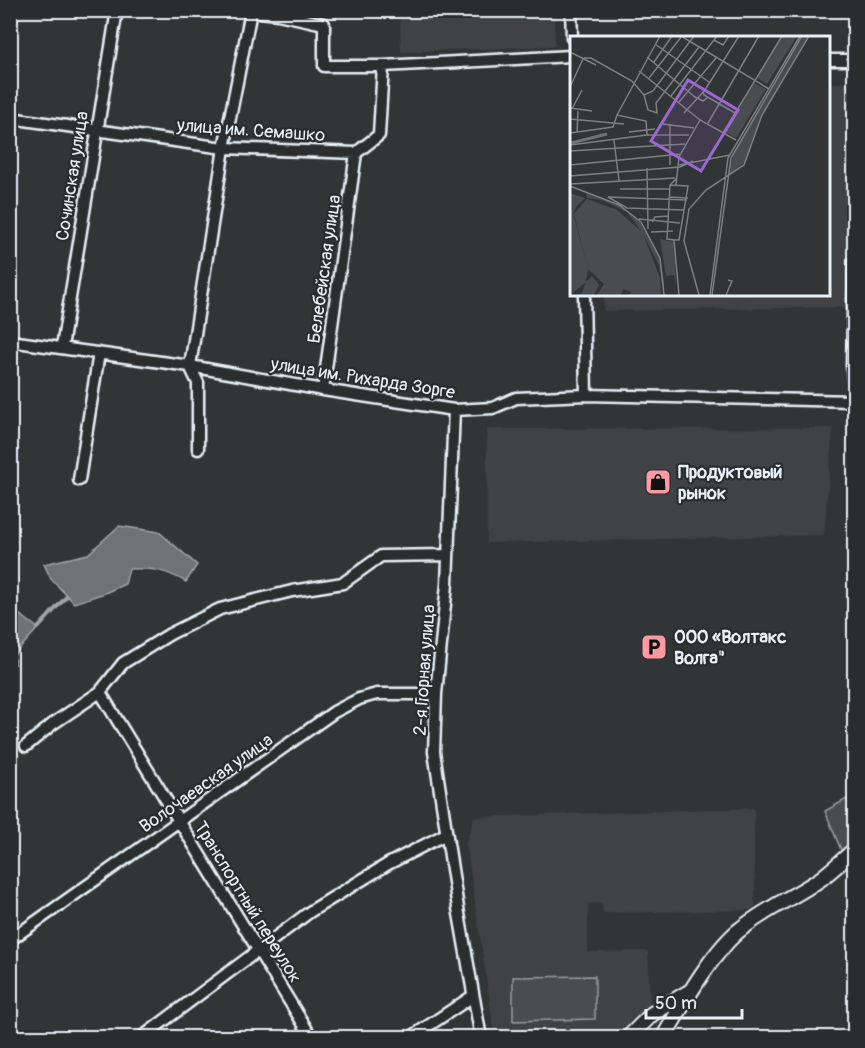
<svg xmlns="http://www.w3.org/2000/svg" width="865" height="1048" font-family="Pangolin,sans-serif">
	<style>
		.built { fill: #3f4244 }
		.green { fill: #494d4f; stroke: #989fa4; stroke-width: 1.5 }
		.water { fill: #6e7376; stroke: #9fa5aa; stroke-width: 1.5 }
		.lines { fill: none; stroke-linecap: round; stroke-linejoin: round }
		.stream { stroke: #9fa5aa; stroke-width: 4 }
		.minor-casing { stroke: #e8f1f8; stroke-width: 15 }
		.tertiary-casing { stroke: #e8f1f8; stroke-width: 18 }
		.minor { stroke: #2a2d2e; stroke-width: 10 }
		.tertiary { stroke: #2a2d2e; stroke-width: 14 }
		.labels { text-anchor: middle; stroke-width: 4.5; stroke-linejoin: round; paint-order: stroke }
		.street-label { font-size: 18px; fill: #e8f1f8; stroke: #2a2d2e }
		.poi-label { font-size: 18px; font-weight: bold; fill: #e8f1f8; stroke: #2a2d2e; text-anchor: start }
		.inset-river { fill: none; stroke: #6e7376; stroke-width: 3 }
		.inset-road { fill: none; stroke: #7b8084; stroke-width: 1.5 }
		.view { fill: #9c67d0; fill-opacity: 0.15; stroke: #9c67d0; stroke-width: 3 }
		.inset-edge { fill: none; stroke: #e8f1f8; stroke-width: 3 }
	</style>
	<rect width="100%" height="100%" fill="#323536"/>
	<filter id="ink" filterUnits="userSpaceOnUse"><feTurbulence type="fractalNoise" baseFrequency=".0167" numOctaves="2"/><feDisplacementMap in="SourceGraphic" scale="12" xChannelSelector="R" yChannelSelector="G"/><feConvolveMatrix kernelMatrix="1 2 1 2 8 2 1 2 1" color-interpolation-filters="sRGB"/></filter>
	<g filter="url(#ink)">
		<path class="built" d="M400,11H554L555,46L401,52Z
			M828,83H854V307L604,311V294H828Z
			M833,428L824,535L487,543V429Z
			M754,808L755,910L603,913L602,903L588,904V952L648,951L650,1005L619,1036L495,1037L466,843L474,817Z"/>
		<path class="green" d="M854,795V846L844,857L825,811Z
			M595,976V1019L513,1021V977Z"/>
		<path class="water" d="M119,526L159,532L197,565L186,582C165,570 153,568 129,569L125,584L105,593L74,603L51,579L44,564L88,554Z
			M11,608L38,628L14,655L15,664L11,663Z"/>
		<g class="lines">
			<path class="stream" d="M38,628L66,597"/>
			<g class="minor-casing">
				<path id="minor" d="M571,10L572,38
					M278,14L324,24V66H383L571,56
					M828,60H854
					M10,118L224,148L356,153L379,135L383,66
					M854,261L852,367L854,387
					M584,294L586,395
					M10,341L190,366L323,390L454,410L493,408L516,398L586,395L854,401
					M62,347L117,10
					M323,390L356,153
					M454,410L447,584L436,694L434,752L458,908L481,1038
					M198,449V383L190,366L224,148L251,11L278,14L281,10
					M79,480L99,353
					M100,692L312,1038
					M26,746L54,723L100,692L123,663L170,634L220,609L292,591L343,583L381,556L447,555
					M10,940L334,712L359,699L377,694H436
					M141,1038L311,911L388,864L446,834
					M410,1038L473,996"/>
			</g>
			<g class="tertiary-casing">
				<path id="tertiary" d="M628,1038L652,1014L689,992
					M663,1038C683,1004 709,957 737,932C762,911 792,898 819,880C831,871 843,860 854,850"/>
			</g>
			<use href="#minor" class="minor"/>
			<use href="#tertiary" class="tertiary"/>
		</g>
	</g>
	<defs>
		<g id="shop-square" transform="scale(1.35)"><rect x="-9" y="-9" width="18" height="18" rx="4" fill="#ff9aa2" stroke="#2a2d2e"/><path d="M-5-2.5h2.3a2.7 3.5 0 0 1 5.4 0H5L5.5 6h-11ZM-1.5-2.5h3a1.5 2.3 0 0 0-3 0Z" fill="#111"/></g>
		<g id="parking-square" transform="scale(1.35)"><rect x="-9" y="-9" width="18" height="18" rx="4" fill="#ff9aa2" stroke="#2a2d2e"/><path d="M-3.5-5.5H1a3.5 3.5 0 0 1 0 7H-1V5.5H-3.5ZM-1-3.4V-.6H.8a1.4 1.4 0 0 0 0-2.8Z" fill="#111"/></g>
	</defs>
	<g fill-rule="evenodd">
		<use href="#shop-square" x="658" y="482"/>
		<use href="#parking-square" x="654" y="647"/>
	</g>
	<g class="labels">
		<g class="street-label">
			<text transform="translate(251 130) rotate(4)" y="6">улица им. Семашко</text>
			<text transform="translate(72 176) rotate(-81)" y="6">Сочинская улица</text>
			<text transform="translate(324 269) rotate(-82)" y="6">Белебейская улица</text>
			<text transform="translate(363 378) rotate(9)" y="6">улица им. Рихарда Зорге</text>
			<text transform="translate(424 670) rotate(-86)" y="6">2-я Горная улица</text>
			<text transform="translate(206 783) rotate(-35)" y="6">Волочаевская улица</text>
			<text transform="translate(248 902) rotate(58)" y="6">Транспортный переулок</text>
		</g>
		<g class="poi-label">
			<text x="678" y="478">Продуктовый<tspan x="678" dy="21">рынок</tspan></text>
			<text x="674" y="643">ООО «Волтакс<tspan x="674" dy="21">Волга"</tspan></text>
		</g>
	</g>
	<g transform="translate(570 36)">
		<rect width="260" height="260" fill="#323536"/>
		<path d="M212,0H227L197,48L187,42ZM233,0H238L191,80L177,124L158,140L164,117ZM184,47L196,53L166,102L155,96ZM0,157L15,162L6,171L3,177L18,233L4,178L17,163L47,174L72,196L57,176L32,164L17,162L16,157L49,170L66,182L75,192L90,222L94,245V259L89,229L73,198L90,242L91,259H59L61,256L53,253L51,259H27L34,248L18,233L16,246L22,240L29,249L24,259H7L12,257L16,246L0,259ZM90,203L104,206L106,249L104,239L96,240Z" fill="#494d4f"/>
		<path class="inset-river" d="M1,107L37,98"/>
		<path class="inset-road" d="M111,0L199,53M144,4L153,9L159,0M85,8L139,46M0,16L26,29M77,21L125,61L133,65L138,61M14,22H21L62,45L74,59M84,26L102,0M69,35L130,84L166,104M79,42L112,0M0,51L13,23M133,55L134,59L165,77M74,59L78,74L87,77L86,67L129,11M74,59L83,55L124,0M101,60L147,0M109,66L146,22M0,72L22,75M2,73L12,54M114,77L135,54L169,0M47,79L90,0M0,83L54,88M138,87L189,0M93,88L124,92M100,88V129M7,96L8,75M59,96L85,93M0,97L43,91L47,79L76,85L77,99M153,97L212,0M44,104L49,145M0,109L77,99H119M0,115L115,108M0,129L111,118M109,129L160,119M77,132L78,193M0,140L110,131L123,125M107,142L100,149L97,203L104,204L109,259M0,148L105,142M100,149L118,150L109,204H104M106,149L109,121L130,84M0,150L49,169L71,186L90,222L94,259M50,153H99M99,161L118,162M114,174L57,172L38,161L117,164M69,183L110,187M82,186L85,181L98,180M81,196L103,195M129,259L114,205L119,173L136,154L174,129L192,79L239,0M140,259L158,122L230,0M142,259L161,122L232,0M156,259L162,245L158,244"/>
		<path class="view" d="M118,44L168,74L131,135L81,105Z"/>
		<rect width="260" height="260" class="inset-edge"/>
	</g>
	<rect width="865" height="1048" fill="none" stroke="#2a2d2e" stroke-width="36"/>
	<rect x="18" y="18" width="829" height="1012" fill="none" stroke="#e8f1f8" stroke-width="2" filter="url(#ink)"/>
	<path d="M646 1009v9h96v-9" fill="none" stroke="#e8f1f8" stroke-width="3"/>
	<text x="655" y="1009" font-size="18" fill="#e8f1f8" stroke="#2a2d2e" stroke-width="4.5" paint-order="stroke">50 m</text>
</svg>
